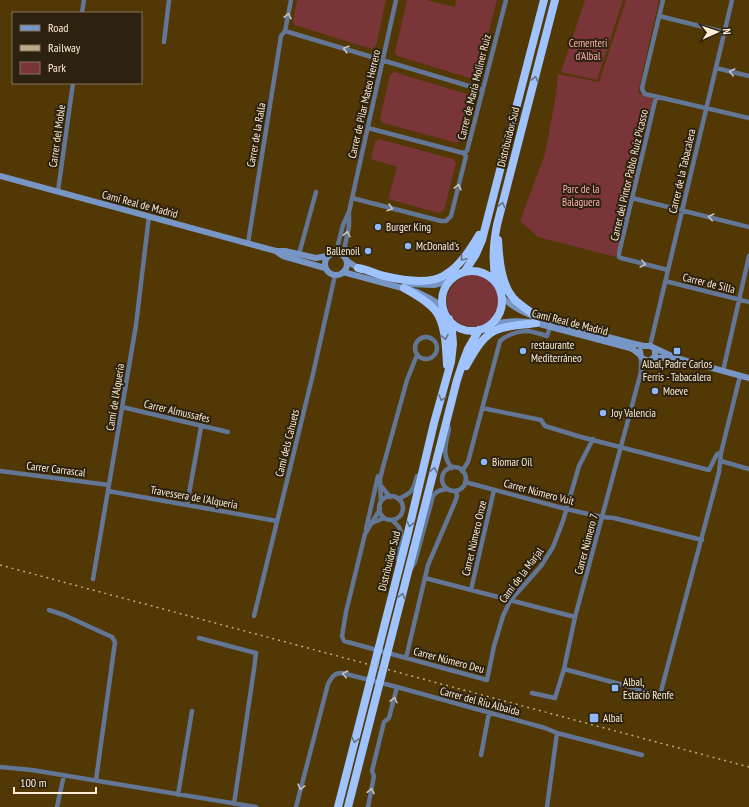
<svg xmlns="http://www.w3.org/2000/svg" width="749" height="807" font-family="'PT Sans Narrow',sans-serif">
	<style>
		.green { fill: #793538 }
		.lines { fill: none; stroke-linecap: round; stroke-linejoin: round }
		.street { stroke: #637695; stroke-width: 4.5 }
		.secondary { stroke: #7796c6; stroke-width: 6 }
		.highway { stroke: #9ec3ff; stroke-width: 8 }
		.rail { stroke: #bdaa88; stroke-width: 1.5; stroke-dasharray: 2 4; stroke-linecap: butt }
		.oneway { stroke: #c6c3bf }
		.oneway2 { stroke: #667287 }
		.poi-dot { fill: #8eb9fd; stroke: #2d220f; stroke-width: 1.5 }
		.labels { text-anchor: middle; stroke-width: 4; stroke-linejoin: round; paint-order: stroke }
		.park-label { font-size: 11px; fill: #f9aeae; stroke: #2d220f }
		.street-label { font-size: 11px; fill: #fcedd5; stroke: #2d220f }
		.poi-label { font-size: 11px; fill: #fcedd5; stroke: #2d220f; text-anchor: start }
	</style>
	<rect width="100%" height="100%" fill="#513805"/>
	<path class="green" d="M297,0H386L376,46L371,49L295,25L293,22Z
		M407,0H426L455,7L456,0H497L477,77L473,79L397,56L395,52Z
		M585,0H623L597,80L561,72Z
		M626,0H659L638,92L653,99L616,257L538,237L520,221L545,154L556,94L558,74L599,82Z
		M394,72L470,95L472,100L462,140L457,143L383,123L380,119L390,75Z
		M379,139L453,159L456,163L444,210L439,213L388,199L397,167L371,159L375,141Z
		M447 301a26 26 0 1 1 52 0a26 26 0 1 1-52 0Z"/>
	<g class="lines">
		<path class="street" d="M663,0L642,88L643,91L645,94L749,118
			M82,13L84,0
			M659,16L724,32
			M285,31L482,90
			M164,42L169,0
			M716,68L749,76
			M656,97L619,253V257L621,258L668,270
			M368,128L463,153
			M463,153L467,151L506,0
			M58,191L73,83
			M352,198L441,221H446L451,216L466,156L463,153
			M632,198L749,227
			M248,243L281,36L285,31L291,0
			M336,252L343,225L349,212L396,0
			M299,254L316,192
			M343,255L349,226V214
			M665,281L749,302
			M415 348a11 11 0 1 1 22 0a11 11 0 1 1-22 0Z
			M650,346L732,0
			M723,371L749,256
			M122,407L228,432
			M482,408L541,420L545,426L581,437L709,470L717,454L721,453
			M448,426L449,429C446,444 441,455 452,468
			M721,461L749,469
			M442 479a12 12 0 1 1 24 0a12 12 0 1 1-24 0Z
			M0,471L109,485
			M462,471L468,462L500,341C507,335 518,331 528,331C534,332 541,334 547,336L550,327
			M465,482L566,509L602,517L614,518L702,540
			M381,486L390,497
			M108,491L277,521
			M379 508a12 12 0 1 1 24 0a12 12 0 1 1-24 0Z
			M398,499C412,493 413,491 417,476
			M381,502L380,479L383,467L407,380L417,355
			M187,505L201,427
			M380,509L365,534L346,612L342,636L344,641L487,680L494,646L503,616L510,601L541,566L553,547L563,521L579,466L593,439
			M392,520L399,527L401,532L398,559
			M372,523L384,518
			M366,529L378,476
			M412,567L415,562L433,496C437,490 441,490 448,489
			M425,578L575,617
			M93,579L136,325L149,216
			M471,590L494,490
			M49,610L64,615L112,637L115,642L96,780
			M254,616L313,374L335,275
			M199,638L256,653L254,669L234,804
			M406,658L428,565L455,502L457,496L456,491
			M564,669L660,695L719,472L721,453L740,376
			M532,693L555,698L564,669L575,617L641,372V357
			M481,755L489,713
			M0,767L32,770L256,807
			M178,795L192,711
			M57,807L64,775
			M296,807L328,684C332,677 334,673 342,673L397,687L545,728L557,733L642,755
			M368,807L374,776L372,771L384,722L389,718L397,687
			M547,807L557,733"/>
		<path class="secondary" d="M0,176L276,251H285L316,258L327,256
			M277,252L283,256L325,268
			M325 264a11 11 0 1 1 22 0a11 11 0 1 1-22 0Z
			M347,261L361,270
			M343,272L417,292L431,299L443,307
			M409,284L434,285L449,281
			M502,297C521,316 548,321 573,328C592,333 611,338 631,343L644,346H650L676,358L749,378
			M491,324C508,321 520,320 536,323L630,348L634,350L640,355
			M640,351L641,357C650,364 658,358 654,348
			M653,358H673"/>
		<path class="highway" d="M498,240C499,259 501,287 516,301C523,307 531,312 538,318
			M358,268C367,269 375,274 384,276C401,280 430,285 445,275C460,266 470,250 479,235
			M442 301a30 30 0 1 1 60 0a30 30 0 1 1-60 0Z
			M465,271L476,254L482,240L544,0
			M496,281C492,262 493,245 497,225L555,0
			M404,288C415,294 427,301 435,310C446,324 446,348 447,365
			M466,366C474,352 483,334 499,329C511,325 524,325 536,323
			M338,807L406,541L434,423L451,362L453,344L452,331L449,319
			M348,807L457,380L462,365L468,349L479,330"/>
		<path class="rail" d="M0,565L749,767"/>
	</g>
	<defs><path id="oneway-chevron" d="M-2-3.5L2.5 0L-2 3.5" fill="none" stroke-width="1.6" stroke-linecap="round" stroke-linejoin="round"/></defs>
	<g class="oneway">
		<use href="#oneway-chevron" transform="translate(288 16) rotate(-78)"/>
		<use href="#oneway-chevron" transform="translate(346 49) rotate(-163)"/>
		<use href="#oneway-chevron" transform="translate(732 72) rotate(-167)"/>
		<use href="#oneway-chevron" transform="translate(458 187) rotate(-76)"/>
		<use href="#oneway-chevron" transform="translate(390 208) rotate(16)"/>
		<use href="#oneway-chevron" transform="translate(711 217) rotate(-167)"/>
		<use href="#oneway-chevron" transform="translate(347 234) rotate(-77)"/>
		<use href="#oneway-chevron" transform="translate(643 264) rotate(14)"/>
		<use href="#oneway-chevron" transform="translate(345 674) rotate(-168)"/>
		<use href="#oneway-chevron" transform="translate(394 700) rotate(-77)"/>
		<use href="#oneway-chevron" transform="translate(301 787) rotate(105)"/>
		<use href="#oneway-chevron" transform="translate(371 791) rotate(-79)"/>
	</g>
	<g class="oneway2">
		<use href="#oneway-chevron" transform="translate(535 79) rotate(-76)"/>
		<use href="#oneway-chevron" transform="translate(502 205) rotate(-76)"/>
		<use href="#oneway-chevron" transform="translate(463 258) rotate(130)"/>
		<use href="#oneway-chevron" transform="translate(445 337) rotate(80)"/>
		<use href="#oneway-chevron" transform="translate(442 398) rotate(106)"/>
		<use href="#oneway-chevron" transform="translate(434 470) rotate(-76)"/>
		<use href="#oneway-chevron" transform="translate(410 524) rotate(104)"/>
		<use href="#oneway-chevron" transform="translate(402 596) rotate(-75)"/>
		<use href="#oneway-chevron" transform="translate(355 740) rotate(104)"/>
	</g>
	<g class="poi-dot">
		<circle cx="378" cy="227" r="4"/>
		<circle cx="408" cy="246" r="4"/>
		<circle cx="368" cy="251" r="4"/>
		<circle cx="523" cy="351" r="4"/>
		<rect x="673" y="347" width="8" height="8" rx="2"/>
		<circle cx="655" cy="391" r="4"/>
		<circle cx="603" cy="413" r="4"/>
		<circle cx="484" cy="462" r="4"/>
		<rect x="611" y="684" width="8" height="8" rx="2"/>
		<rect x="589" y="713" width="10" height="10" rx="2"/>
	</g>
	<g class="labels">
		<g class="park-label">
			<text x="588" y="47">Cementeri<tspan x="588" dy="13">d'Albal</tspan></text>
			<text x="581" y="193">Parc de la<tspan x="581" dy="13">Balaguera</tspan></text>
		</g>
		<g class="street-label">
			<text transform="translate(474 87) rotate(-76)" y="4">Carrer de María Moliner Ruiz</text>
			<text transform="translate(364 104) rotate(-77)" y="4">Carrer de Pilar Mateo Herrero</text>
			<text transform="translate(256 135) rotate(-80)" y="4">Carrer de la Ralla</text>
			<text transform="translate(57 136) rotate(-82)" y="4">Carrer del Moble</text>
			<text transform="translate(508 137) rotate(-76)" y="4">Distribuïdor Sud</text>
			<text transform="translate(682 171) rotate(-77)" y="4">Carrer de la Tabacalera</text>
			<text transform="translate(629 175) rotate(-77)" y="4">Carrer del Pintor Pablo Ruiz Picasso</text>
			<text transform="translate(140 204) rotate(15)" y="4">Camí Real de Madrid</text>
			<text transform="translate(709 283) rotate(14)" y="4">Carrer de Silla</text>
			<text transform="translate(570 322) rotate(14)" y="4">Camí Real de Madrid</text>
			<text transform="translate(115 397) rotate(-81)" y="4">Camí de l'Alqueria</text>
			<text transform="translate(177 411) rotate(13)" y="4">Carrer Almussafes</text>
			<text transform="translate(287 443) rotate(-76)" y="4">Camí dels Cahuets</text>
			<text transform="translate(56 469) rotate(7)" y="4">Carrer Carrascal</text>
			<text transform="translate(539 492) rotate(15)" y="4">Carrer Número Vuit</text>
			<text transform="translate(194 497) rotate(10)" y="4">Travessera de l'Alqueria</text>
			<text transform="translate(474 538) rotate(-77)" y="4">Carrer Número Onze</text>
			<text transform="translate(586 544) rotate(-75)" y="4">Carrer Número 7</text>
			<text transform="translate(389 561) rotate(-76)" y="4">Distribuïdor Sud</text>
			<text transform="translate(521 575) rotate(-53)" y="4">Camí de la Marjal</text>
			<text transform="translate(449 660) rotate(15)" y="4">Carrer Número Deu</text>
			<text transform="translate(480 701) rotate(15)" y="4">Carrer del Riu Albaida</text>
		</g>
		<g class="poi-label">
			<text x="386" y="231">Burger King</text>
			<text x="416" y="250">McDonald's</text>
			<text x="360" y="255" text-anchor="end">Ballenoil</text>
			<text x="531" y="349">restaurante<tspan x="531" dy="13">Mediterráneo</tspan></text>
			<text x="677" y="368" text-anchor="middle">Albal, Padre Carlos<tspan x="677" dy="13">Ferris - Tabacalera</tspan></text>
			<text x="663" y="395">Moeve</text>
			<text x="611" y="417">Joy Valencia</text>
			<text x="492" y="466">Biomar Oil</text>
			<text x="623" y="686">Albal,<tspan x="623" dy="13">Estació Renfe</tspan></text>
			<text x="603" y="722">Albal</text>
		</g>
	</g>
	<rect x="12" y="12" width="130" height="72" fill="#2d220f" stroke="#80735e"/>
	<rect x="20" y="25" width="20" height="6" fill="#7796c6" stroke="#80735e"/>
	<text x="48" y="32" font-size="12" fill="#fcedd5">Road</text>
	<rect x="20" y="45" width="20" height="6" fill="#bdaa88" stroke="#80735e"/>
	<text x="48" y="52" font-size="12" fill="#fcedd5">Railway</text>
	<rect x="20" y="62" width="20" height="12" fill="#793538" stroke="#80735e"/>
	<text x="48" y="72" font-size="12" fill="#fcedd5">Park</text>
	<g transform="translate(717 32) rotate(87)" stroke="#2d220f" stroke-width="3" paint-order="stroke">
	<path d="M0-3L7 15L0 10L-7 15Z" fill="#fcedd5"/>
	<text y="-6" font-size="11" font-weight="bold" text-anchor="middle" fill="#fcedd5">N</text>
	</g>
	<path d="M14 787v6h82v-6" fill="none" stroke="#fcedd5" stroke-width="2"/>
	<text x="20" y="787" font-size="12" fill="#fcedd5" stroke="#2d220f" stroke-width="3" paint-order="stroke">100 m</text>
</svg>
